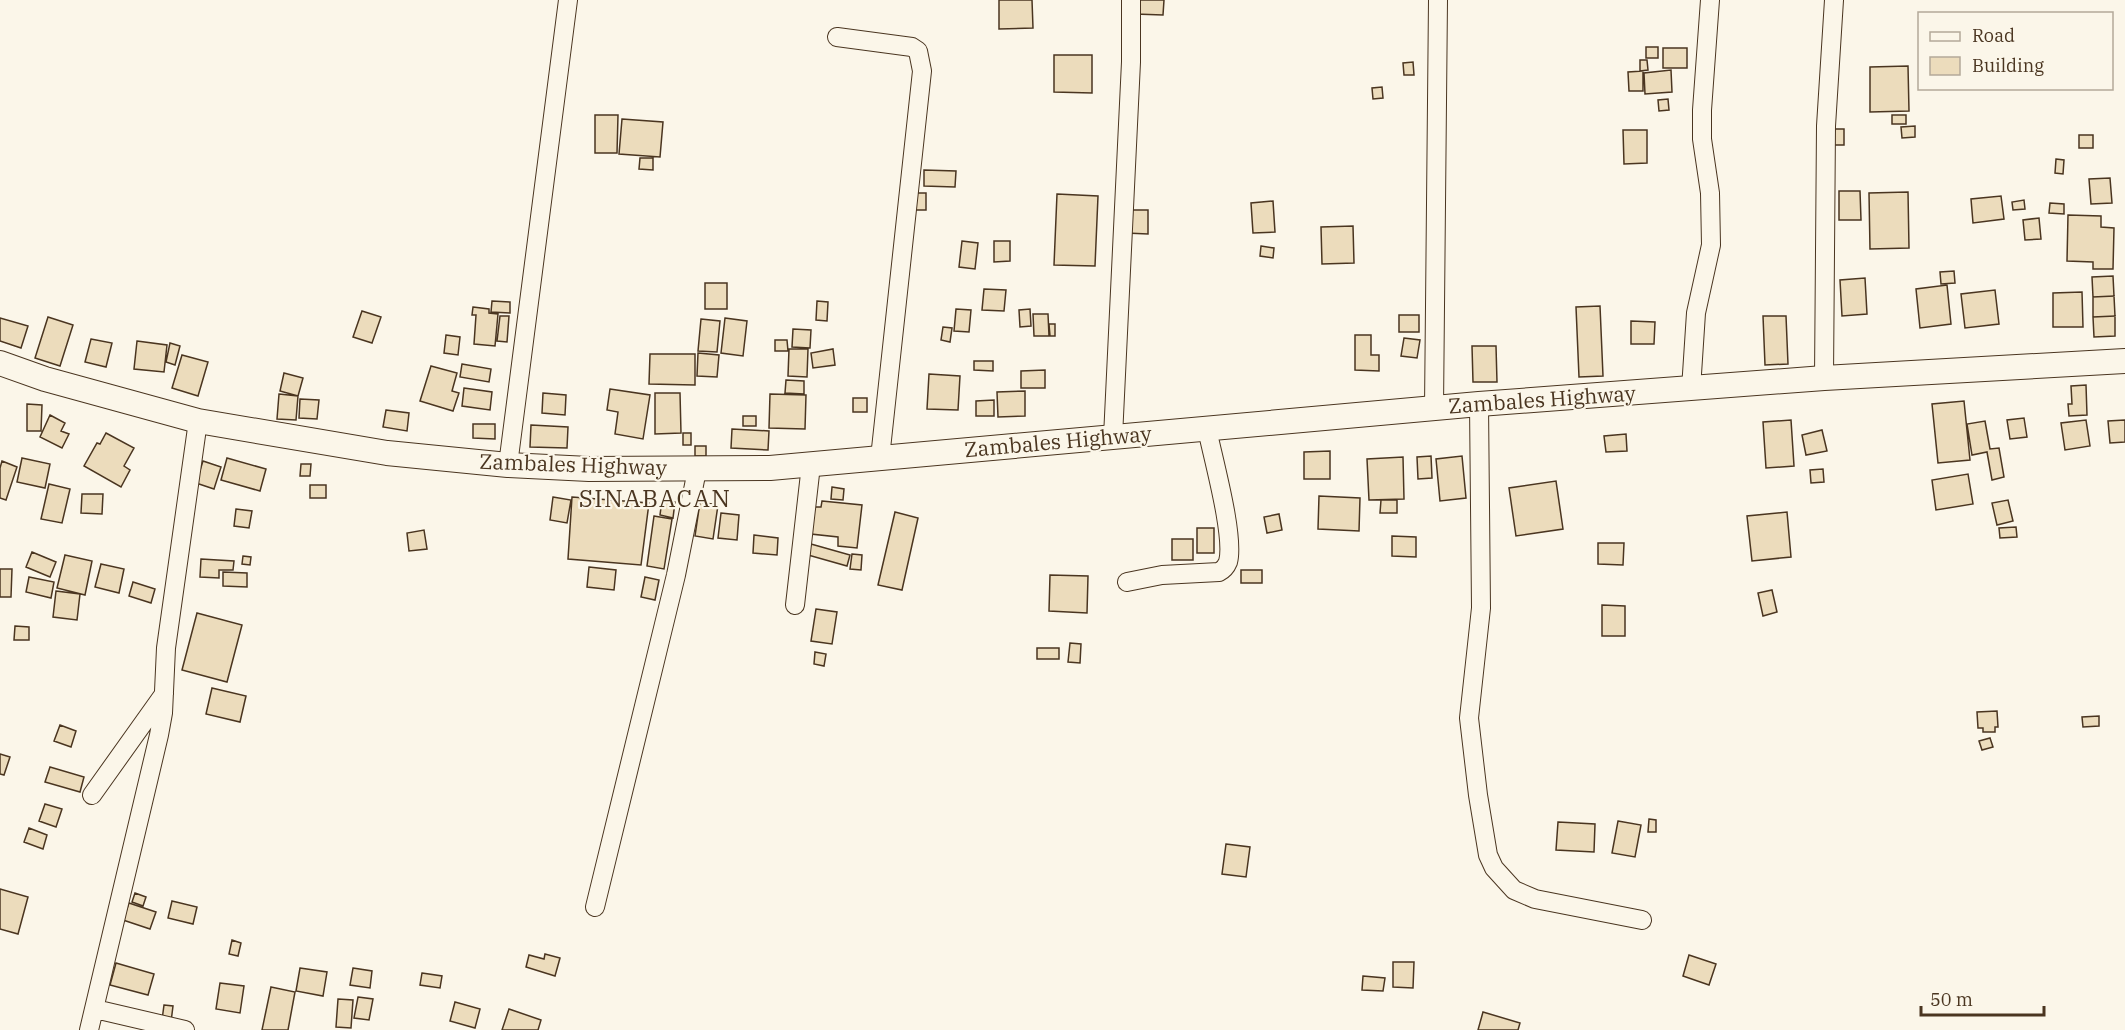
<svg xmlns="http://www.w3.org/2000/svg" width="2125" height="1030" font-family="'IBM Plex Serif',serif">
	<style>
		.building { fill: #ecdcbc; stroke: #4a3520; stroke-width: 1.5 }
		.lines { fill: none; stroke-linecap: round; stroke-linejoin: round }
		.minor-casing { stroke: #4a3520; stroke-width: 20 }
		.major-casing { stroke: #4a3520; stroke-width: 26 }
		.minor { stroke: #fbf6e9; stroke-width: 18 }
		.major { stroke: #fbf6e9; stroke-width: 24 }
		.labels { text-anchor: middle; stroke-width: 4.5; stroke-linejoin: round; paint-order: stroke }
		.street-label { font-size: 21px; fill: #4a3520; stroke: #fbf6e9 }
		.quarter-label { font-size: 24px; letter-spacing: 1.5px; fill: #4a3520; stroke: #fbf6e9 }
	</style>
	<rect width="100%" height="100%" fill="#fbf6e9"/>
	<path class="building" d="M999,0H1032L1033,28L999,29Z
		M1135,0H1164L1163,15L1135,14Z
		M1646,47H1658V58H1646Z
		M1663,48H1687V68H1663Z
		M1054,55H1092V93L1054,92Z
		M1640,60H1647L1648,70L1640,71Z
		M1413,62L1414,75H1404L1403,63Z
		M1908,66L1909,111L1870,112V67Z
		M1671,70L1672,92L1645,94L1644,73Z
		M1643,71V91H1629L1628,72Z
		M1382,87L1383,98L1373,99L1372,88Z
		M1668,99L1669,110L1659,111L1658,100Z
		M595,115H618L617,153H595Z
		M1892,115H1906V124H1892Z
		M622,119L663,122L660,157L619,154Z
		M1915,126V137L1902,138L1901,127Z
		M1833,129H1844V145H1832Z
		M1623,130H1647V163L1624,164Z
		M2079,135H2093V148H2079Z
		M640,158H653V170L639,169Z
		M2056,159L2064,160L2063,174L2055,173Z
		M924,170L956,171L955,187L924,186Z
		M2110,178L2112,203L2091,204L2089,179Z
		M1839,191H1860L1861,220H1839Z
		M1908,192L1909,248L1870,249L1869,193Z
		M911,193H926V210H911Z
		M1057,194L1098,196L1095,266L1054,265Z
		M2001,196L2004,219L1973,223L1971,199Z
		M2024,200L2025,209L2013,210L2012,202Z
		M1273,201L1275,232L1253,233L1251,203Z
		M2050,203L2064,204V214L2049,213Z
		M1126,210H1148V234L1126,233Z
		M2068,215L2101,216V227L2114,228L2113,269H2093V262L2067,261Z
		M2039,218L2041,239L2025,240L2023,220Z
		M1353,226L1354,263L1322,264L1321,227Z
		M962,241L978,243L975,269L959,267Z
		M994,241H1010V261L994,262Z
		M1261,246L1274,248L1273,258L1260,256Z
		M1954,271L1955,283L1941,284L1940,272Z
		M2113,276L2114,296L2093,297L2092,277Z
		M1865,278L1867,314L1842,316L1840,280Z
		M705,283H727V309H705Z
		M1947,285L1951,324L1920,328L1916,289Z
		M984,289L1006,290L1004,311L982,310Z
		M1995,290L1999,324L1965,328L1961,294Z
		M2082,292L2083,327H2053V293Z
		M2114,296L2115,316L2093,317V297Z
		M492,301L510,302V313L491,312Z
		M817,301L828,302L827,321L816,320Z
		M1600,306L1603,376L1579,377L1576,307Z
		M473,307L489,309V313L498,314L495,346L474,344L476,315H472Z
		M956,309L971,310L969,332L954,331Z
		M1030,309L1031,326L1020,327L1019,310Z
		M362,311L381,317L372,343L353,337Z
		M1033,314H1048L1049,336H1034Z
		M1399,315H1419V332H1399Z
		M500,316H509L507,342L497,341Z
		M1763,316H1786L1788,364L1765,365Z
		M2115,316V336L2094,337L2093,317Z
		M48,317L73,325L60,366L35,358Z
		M0,318L28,326L21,348L0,341Z
		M725,318L747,321L743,356L721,353Z
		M701,319L720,321L717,352L698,351Z
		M1631,321L1655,322L1654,344H1631Z
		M1049,324H1055V336H1050Z
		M943,327L952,328L950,342L941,340Z
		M793,329L811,330L810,348L792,347Z
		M446,335L460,337L458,355L444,353Z
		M1355,335H1371V355H1379V371L1355,370Z
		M1404,338L1420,340L1417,358L1401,356Z
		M91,339L112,343L106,367L85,362Z
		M775,340H787L788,351H775Z
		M137,341L167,345L164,372L134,369Z
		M170,343L180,346L175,365L166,362Z
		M1472,346H1496L1497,382H1473Z
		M789,349H808L807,377L788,376Z
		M833,349L835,365L813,368L811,353Z
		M698,353L719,355L717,377L697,376Z
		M650,354H695V385L649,384Z
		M182,355L208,362L198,396L172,388Z
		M974,361H993V371L974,370Z
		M462,364L491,369L489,382L460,377Z
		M431,366L457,373L452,391L459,393L453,411L420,401Z
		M1045,370V388H1021V371Z
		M284,373L303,378L298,396L280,391Z
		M929,374L960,376L958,410L927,409Z
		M786,380L804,381V394L785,393Z
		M2086,385L2087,415L2069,416L2068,404H2072L2071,386Z
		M464,388L492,392L490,410L462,406Z
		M610,389L650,395L643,439L615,434L618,412L607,410Z
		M1025,391V416L998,417L997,392Z
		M543,393L566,395L565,415L542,413Z
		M655,393H680L681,433L655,434Z
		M279,394L298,396L296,420L277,419Z
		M770,394L806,395L805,429L769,428Z
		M853,398H867V412H853Z
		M300,399L319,400L317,419L299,418Z
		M994,400V416H976V401Z
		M1964,401L1970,460L1938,463L1932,404Z
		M27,404L42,405L41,431H27Z
		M386,410L409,413L407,431L383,427Z
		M50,415L65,423L61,431L69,434L62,448L40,437Z
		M743,416H756V426H743Z
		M2024,418L2027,437L2010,439L2007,420Z
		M1791,420L1794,466L1766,468L1763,422Z
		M2086,420L2090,446L2065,450L2061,423Z
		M2125,420V442L2110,443L2108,421Z
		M1985,421L1990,449L1999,448L2004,477L1992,480L1987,452L1972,455L1967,424Z
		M473,424H495V439L473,438Z
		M531,425L568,427L567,448L530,447Z
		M732,429L769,431L768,450L731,448Z
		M1822,430L1827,451L1806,455L1802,435Z
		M106,433L134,448L124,466L130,470L121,487L84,466L97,443L100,444Z
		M683,433H691V445H683Z
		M1626,434L1627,451L1606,452L1604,436Z
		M695,446H706V456H695Z
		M1330,451V479H1304V452Z
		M1431,456L1432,478L1418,479L1417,457Z
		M1462,456L1466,498L1440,501L1436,459Z
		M1403,457L1404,499L1369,500L1367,459Z
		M22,458L50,464L45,488L17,482Z
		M227,458L266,469L260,491L221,480Z
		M2,461L17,467L6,500L0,498V468Z
		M203,461L221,467L214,489L196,483Z
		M301,464H311L310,476H300Z
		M1823,469L1824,482L1811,483L1810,470Z
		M1968,474L1973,504L1936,510L1932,480Z
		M1556,481L1563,529L1516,536L1509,488Z
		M49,484L70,489L62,523L41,519Z
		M310,485H326V498H310Z
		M832,487L844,489L843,500L831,499Z
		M82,494H103L102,514L81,513Z
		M1319,496L1360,498L1359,531L1318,529Z
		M553,497L571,500L567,523L550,520Z
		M572,497L649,503L641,565L568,559Z
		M662,500L675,502L673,518L660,515Z
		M1381,500H1397V513H1380Z
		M2008,500L2013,521L1997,525L1992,503Z
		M822,501L862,505L857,548L838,546V537L811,534L814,507H821Z
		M700,502L718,505L713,539L695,536Z
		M236,509L252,511L249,528L234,526Z
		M895,512L918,518L902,590L878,585Z
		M1787,512L1791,557L1752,561L1747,516Z
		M721,513L739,515L737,540L718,538Z
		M1279,514L1282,530L1267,533L1264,517Z
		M654,516L672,519L664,569L647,566Z
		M2016,527L2017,537L2000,538L1999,528Z
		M1197,528H1214V553H1197Z
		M424,530L427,549L409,551L407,533Z
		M754,535L778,538L777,555L753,553Z
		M1392,536L1416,537V557L1392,556Z
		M1172,539H1193V560H1172Z
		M1598,543H1624L1623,565L1598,564Z
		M811,544L850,555L847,566L808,555Z
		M32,552L56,562L50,577L26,567Z
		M852,554L862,555L861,570L850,569Z
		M65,555L92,561L85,595L57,588Z
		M243,556L251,557L250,565L242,564Z
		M201,559L234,561L233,570H219V578L200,577Z
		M101,564L124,569L119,593L95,587Z
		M589,567L616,570L614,590L587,587Z
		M0,569H12L11,597H0Z
		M1241,570H1262V583H1241Z
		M223,572L247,573V587L223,586Z
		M1050,575L1088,576L1087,613L1049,611Z
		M29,577L54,582L51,598L26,592Z
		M645,577L659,580L655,600L641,597Z
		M133,582L155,589L151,603L129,596Z
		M1772,590L1777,612L1763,616L1758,593Z
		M56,591L80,594L77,620L53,617Z
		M1602,605L1625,606V636H1602Z
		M816,609L837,612L832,644L811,641Z
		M197,613L242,625L227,682L182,670Z
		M15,626L29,627V640H14Z
		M1070,643L1081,644L1080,663L1068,662Z
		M1037,648H1059V659H1037Z
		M815,652L826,654L824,666L814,664Z
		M212,688L246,696L240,722L206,714Z
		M1997,711L1998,727H1995V732H1983V728H1978L1977,712Z
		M2099,716V726L2083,727L2082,717Z
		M60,725L76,731L71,747L54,741Z
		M1990,738L1993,747L1982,750L1979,741Z
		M0,754L10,757L4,775L0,774Z
		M50,767L84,777L80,792L45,782Z
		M45,804L62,809L56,827L39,821Z
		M1649,819L1656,820V832H1648Z
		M1618,821L1641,825L1635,857L1612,853Z
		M1558,822L1595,824L1594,852L1556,850Z
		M29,828L47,835L43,849L24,842Z
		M1226,844L1250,847L1246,877L1222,874Z
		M0,889L28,897L18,934L0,929Z
		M135,893L146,897L143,906L132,902Z
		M172,901L197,907L193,924L168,918Z
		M129,903L156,912L150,929L123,920Z
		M232,940L241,943L238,956L229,954Z
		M545,954L560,958L555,976L526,967L529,955L544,959Z
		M1689,955L1716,964L1709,985L1683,976Z
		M1393,962H1414L1413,988L1393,987Z
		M116,963L154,974L148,995L110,985Z
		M300,968L327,972L323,996L296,991Z
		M353,968L372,971L370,988L350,985Z
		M422,973L442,976L440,988L420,985Z
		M1363,976L1385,978L1383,991L1362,990Z
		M220,983L244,986L240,1013L216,1009Z
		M271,987L295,992L288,1030H262Z
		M358,997L373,999L369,1020L354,1018Z
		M338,999L353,1000L351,1028L336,1027Z
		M455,1002L480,1009L475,1028L450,1021Z
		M164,1005L173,1006L171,1022L162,1020Z
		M509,1009L541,1020L538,1030H502Z
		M1483,1012L1520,1023L1518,1030H1478Z"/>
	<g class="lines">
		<g class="minor-casing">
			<path id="minor" d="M837,37L912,47L918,51L922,71L880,458
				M1824,378L1826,126L1834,0
				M1691,389L1696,313L1711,245L1710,193L1702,139V110L1710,0
				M1479,404L1481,608L1469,718L1478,795L1488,855L1494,868L1514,890L1535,899L1642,920
				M1434,408L1438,0
				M1113,437L1131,62V0
				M508,465L568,0
				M1127,582L1162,575L1219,572C1223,570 1226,567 1228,562C1235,537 1213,458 1207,429
				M795,605L811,465
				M92,795L164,694
				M595,907L676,575L697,470
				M95,1009L185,1030
				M89,1030L159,735L163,713L166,648L198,421"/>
		</g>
		<g class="major-casing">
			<path id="major" d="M0,363L45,379L198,421L387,453L508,465L589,469L770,468L1479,404L1824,378L2125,361"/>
		</g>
		<use href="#minor" class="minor"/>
		<use href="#major" class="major"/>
	</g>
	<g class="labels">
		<g class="street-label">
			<text transform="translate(1542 400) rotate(-4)" y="7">Zambales Highway</text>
			<text transform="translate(1058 442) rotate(-5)" y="7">Zambales Highway</text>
			<text transform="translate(573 465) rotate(2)" y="7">Zambales Highway</text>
		</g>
		<g class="quarter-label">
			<text x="655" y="507">SINABACAN</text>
		</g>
	</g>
	<rect x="1918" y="12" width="195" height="78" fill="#fbf6e9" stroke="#b4a999" stroke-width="1.5"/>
	<rect x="1930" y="32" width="30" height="9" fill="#fbf6e9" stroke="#b4a999" stroke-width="1.5"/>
	<text x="1972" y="42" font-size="18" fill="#4a3520">Road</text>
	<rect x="1930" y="57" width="30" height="18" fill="#ecdcbc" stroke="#b4a999" stroke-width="1.5"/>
	<text x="1972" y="72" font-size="18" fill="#4a3520">Building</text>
	<path d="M1921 1006v9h123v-9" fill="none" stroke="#4a3520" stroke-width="3"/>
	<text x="1930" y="1006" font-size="18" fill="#4a3520" stroke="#fbf6e9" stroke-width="4.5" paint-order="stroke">50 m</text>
</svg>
